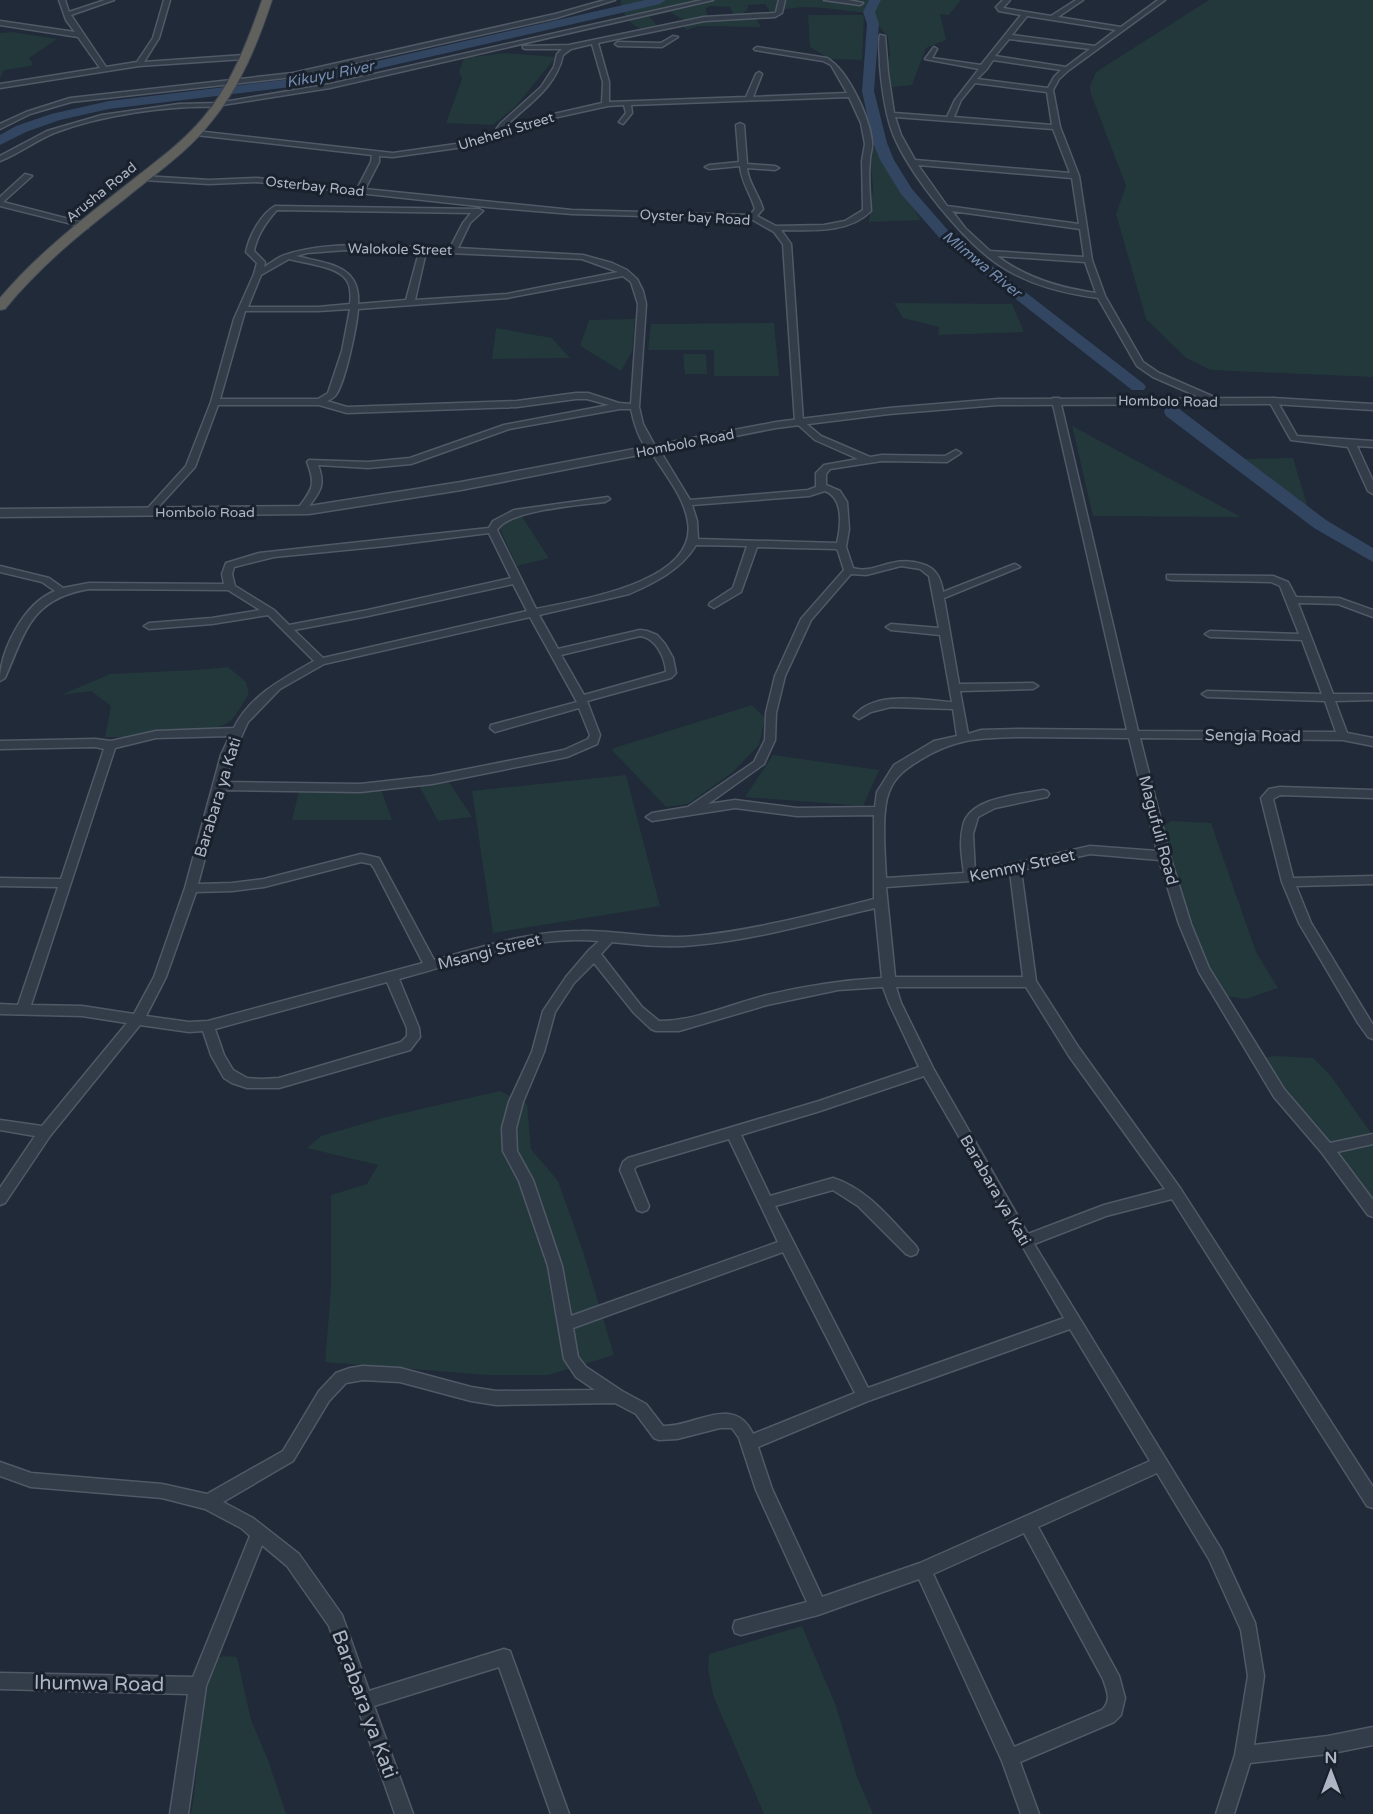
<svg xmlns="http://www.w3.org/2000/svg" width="1373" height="1814" font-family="'Varela Round',sans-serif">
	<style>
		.green { fill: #23383b }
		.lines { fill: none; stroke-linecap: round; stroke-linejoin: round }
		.river { fill: #324561; fill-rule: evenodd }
		.minor-casing { stroke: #515967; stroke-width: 3 }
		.tertiary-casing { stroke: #515967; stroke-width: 3 }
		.trunk-casing { stroke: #3e4653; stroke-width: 2 }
		.minor { fill: #333c49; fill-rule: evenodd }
		.tertiary { fill: #333c49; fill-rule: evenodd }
		.trunk { fill: #60605c; fill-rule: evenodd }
		.labels { text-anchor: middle; stroke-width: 6; stroke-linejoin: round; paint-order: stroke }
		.far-street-label { font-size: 14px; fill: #aeb6c6; stroke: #19212d }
		.far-water-label { font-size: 15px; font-style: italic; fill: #748caf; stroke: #19212d }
		.street-label { font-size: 16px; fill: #aeb6c6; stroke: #19212d }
		.near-street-label { font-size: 20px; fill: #aeb6c6; stroke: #19212d }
	</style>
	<rect width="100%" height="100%" fill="#202a38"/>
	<path class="green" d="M621,0H961L949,15L940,14L946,40L926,48L912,85L892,87L887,64L890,55L888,37L874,20L872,13C836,11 806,1 771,13L765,4L748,5L747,10L742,14H733L730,7L711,6L706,8L707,16L684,20L670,12L649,17L658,26C654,27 647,29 643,29C631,27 620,12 621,0Z
		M1209,0H1373V377L1211,370L1186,358L1146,319L1116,214L1126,186L1091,94L1090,86L1096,72Z
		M808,15H864L862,60L830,59L810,47Z
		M756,18L761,27L698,26L687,30L682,25L701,22Z
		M13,32L57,39L29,58L33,64L31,66L4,70L0,78V33Z
		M505,53L556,57L516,106L493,125L446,123L462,79L459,72L464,58Z
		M873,148H878L888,169L921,220L869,222L873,189L871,165Z
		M894,303L1012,304L1024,332L938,335L939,327L903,318Z
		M635,319L632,352L621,371L580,346L589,320Z
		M774,323L779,376H714V350H648L651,324Z
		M496,328L552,338L570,358L492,359Z
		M683,354H706L707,374H685Z
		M1072,426L1241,517L1093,516Z
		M1293,458L1309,511L1240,459Z
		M521,515L549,558L517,566L498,525Z
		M228,667L246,682L249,694C243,702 238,714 230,721C210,738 132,737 105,737L111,706L91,691L61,695L110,674L195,670Z
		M752,705L765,718L759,745L733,772L688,804L666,807L611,749Z
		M773,755L879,770L863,806L745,797Z
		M626,775L660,906L493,933L472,791Z
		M447,779L472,817L438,821L418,784Z
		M381,789L392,820H292L299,791Z
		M1171,821L1211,823L1256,952L1278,988L1246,999L1225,996C1194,944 1178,885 1162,827Z
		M1276,1056L1313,1058L1331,1076L1373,1136V1200L1262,1058Z
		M500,1091L527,1104L531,1149L558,1181L583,1251L614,1355L548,1375H486L325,1362L331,1289V1195L367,1184L378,1165L307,1148L321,1136L386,1117Z
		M802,1626L836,1706L857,1777L873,1814H764L713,1695L708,1668L709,1654Z
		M225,1656L237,1657L251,1720L268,1760L286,1814H191C200,1762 198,1708 215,1658Z"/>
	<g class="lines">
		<path class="river" d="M645,0H666L660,4L307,85L109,109L60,120L26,132L0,145V135L16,126L51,114L109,101L307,77Z
			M869,0H881L875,12L879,24L874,91L887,143L894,160L912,189L953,236L1144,384L1146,387L1144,390H1132L943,242L901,194L880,160L873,143L862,91L867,24L863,12Z
			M1172,407L1178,408L1326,520L1373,548V562L1314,528L1166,416L1164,412L1166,408Z"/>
		<g class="minor-casing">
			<path id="minor" d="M59,0H65L69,12L105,0H114L71,15L106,67L137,62L153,38L164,0H170L159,38L144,62L244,55L247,57L244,59L139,66L0,88V84L100,68L78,37L0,25V21L75,32L66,20Z
				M605,0H615L556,18L293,77L71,102L30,114L0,129V124L26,112L70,98L293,73L555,14Z
				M702,0H713L330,88L222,105L219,107C169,105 101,115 54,133C35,141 18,154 0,161V156L47,131L102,115L179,104L218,103L330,84Z
				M779,0H785L782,13L775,17L704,21L598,43L609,82V102L746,97L756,74L759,72L762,74L753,97L847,93L831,65L823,61L755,50L754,49L757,47L827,58C848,70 870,118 872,142C873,148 870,154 870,160C868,177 870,194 871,211C848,234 811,230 781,230L791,244L803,421L821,436L870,457L882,455L945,456L956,450L961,453L947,462L882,461L830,469L826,474V485L840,491L847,502L849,529L846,547L853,568C875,575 892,554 922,564C936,568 941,578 943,592L1012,565L1015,564L1020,567L944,598L959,684L1033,683L1038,686L1033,689L960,691L968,734L981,730L1021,729L1127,730L1052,400L1053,398H1059L1060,400L1138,731L1336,732L1325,701L1207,697L1202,694L1207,691L1322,694L1302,640L1210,637L1205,634L1210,631L1299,634L1280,586L1271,582L1171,580L1167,579V575L1273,576L1288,582L1296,597L1339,598L1373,610V617L1338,604L1298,603L1333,694H1373V700L1335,701L1347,733L1373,738V746L1343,740L1140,738L1170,856L1191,924L1209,968L1284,1089L1330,1143L1373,1134V1144L1337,1152L1373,1200V1217L1368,1215L1322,1153L1274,1097L1199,972L1179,924L1159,860L1090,854L1021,870L1036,981L1079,1048L1180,1188L1373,1487V1508L1367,1506L1172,1199L1106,1216L1034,1244L1221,1549L1255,1623L1264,1676L1254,1745L1328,1736L1373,1727V1745L1328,1754L1250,1763L1234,1814H1216L1235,1755L1248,1676L1241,1630L1209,1559L1157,1473L1038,1527L1119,1676L1125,1698L1121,1715L1114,1722L1020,1762L1039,1814H1021L1002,1761L919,1579L818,1615L741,1635L735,1633L733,1627L735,1621L807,1602L756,1490L739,1438L732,1428H720L677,1439L659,1440L654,1438L636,1414L615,1403L496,1405L471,1401L400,1382L363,1380L346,1383L329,1401L293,1461L223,1502L253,1518L299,1554L342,1615L369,1691L504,1649L510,1651L569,1814H551L499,1667L374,1706L413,1814H395L329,1626L287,1566L262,1545L206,1686L188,1814H170L188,1694L0,1689V1673L193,1677L250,1536L241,1528L205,1509L162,1498L31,1487L0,1476V1462L31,1473L162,1484L207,1494L283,1451L319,1391L336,1373L350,1368L363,1366L400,1368L471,1387L496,1391L595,1390L576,1377L564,1359L548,1266L519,1181L503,1151L502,1128L509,1102L532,1052L543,1011L566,977L589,950L599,941C532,934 463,962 399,979L419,1028L420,1037L410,1050L279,1088H247L232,1083L224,1078L211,1055L203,1031L189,1032L140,1025L50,1136L5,1203L0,1205V1188L35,1136L0,1130V1120L42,1126L127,1023L82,1016L0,1014V1004L18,1005L58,887L0,886V878L61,879L104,749L95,747L0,749V741L95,739L111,741L156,731L234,728C249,696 284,678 314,661L268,615L212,624L149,629L144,626L149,623L212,618L260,610L228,590L89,589C31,599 26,630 5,678L0,681C0,650 24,603 55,591L42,582L0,572V566L49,578L63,588L89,583L224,584L222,574L226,563L259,553L489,528L493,521L514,510L608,497L610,499L605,502C581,505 508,510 497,530L536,609C578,600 698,583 688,522C684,496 665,475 652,453C640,445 634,423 631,409H620L509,429L411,464L368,468L318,465C327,488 318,493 305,512L302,513L297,510C311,490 317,487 307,462L309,460L368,462L410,458L504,425L609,405L587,399H576L517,407L347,413L319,405H218L195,467L152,514H146V510L186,466L211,402L234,319L254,274L257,263L246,252C249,236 261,214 275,206L479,209L483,211L470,223L458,248L583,255L612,263L627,270L637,279L643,291L646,304L639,407L643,424L655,446L659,449L690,500L808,490L816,487V473L824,465L858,459L815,440L795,422L783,244L774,232L751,219L572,214L487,207L257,182L209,184L143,180L139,178L143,176L209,180L257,178L357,189L371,162L372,155L196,135L192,133L196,131L393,153L470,142L492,135L501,123L541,87L554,67L557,54L562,49H525L523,48V46L569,45L704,17L774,13L776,12ZM592,44L603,82L602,103L554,114L501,131C524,106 555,91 563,55L571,49ZM849,97L861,123L865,144L862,161L863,210L845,221L824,225L776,226L757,216L763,209C759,195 748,182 747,168L775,170L779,168L775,166L747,164L744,125L740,123L736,125L739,162L709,165L705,167L709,169L740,166C741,182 751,194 755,209L750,215L572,210L365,189L379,162V156L393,157L471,146L558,117L608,106L624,105L626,113L619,122L623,124L632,113L631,105ZM277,210L471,213L463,223L450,248C401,247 334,239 288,254C279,256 271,263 264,267L265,262L254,251C257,235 266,222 277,210ZM346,250L419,252L406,300L358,304C361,264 326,264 296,256L307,253ZM426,252L582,259L618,272L507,294L415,300ZM289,259C304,263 333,266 344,277C351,283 351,296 350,304L318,307H248L261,275ZM623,276L631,282L638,304L631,404L619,403L588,393H576L517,401L347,407L327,401C330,400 333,398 335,396C345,385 357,325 358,309L507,298ZM350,309L342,351L328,393L318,399H220L245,311H318ZM825,491C844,498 841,526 837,543L698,539L697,521L692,505L809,496ZM489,533L511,578L368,610L289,625L274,610L235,586L232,574L234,567L274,557L386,546ZM696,545L747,546L733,588L710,603L709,605L714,608L741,592L757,547L836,549L838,551L844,570L801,619L775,676L766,713L765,740L754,762L688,807L652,813L646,817L652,821L735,808L797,816L874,815V899C815,914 756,930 695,936C656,940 619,930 581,931C529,931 483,947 434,960L379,858L361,854L264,879L232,883L198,884L223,790L360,792L432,784L567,757L597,744L600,735L587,701L671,678L676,673L673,658L665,644L657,635L647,631L640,630L558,649L539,615L629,594C654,583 681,570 696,545ZM901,566L920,569L929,576L939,628L891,624L886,627L891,630L940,635L952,702C922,700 875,690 854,716L859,719L871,712L891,707L953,709L957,736L934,741L894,765L877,792L875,807L797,808L735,800L708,804L764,764L775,740L776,713L785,676L811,620L851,574L866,575ZM513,584L527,611L323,658L294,630L368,616ZM530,617L577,702L491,725L490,728L495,732L579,708L590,735L588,739L564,750L432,776L360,784L225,782L233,755L248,722L280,689L324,664ZM640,636C656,638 665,657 666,672L584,695L561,655ZM230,736L221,755L185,888L154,977L134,1014L82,1006L31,1005L115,748L156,738ZM1021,737L1129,738L1157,851L1090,846L975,872L973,834L978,817L995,808L1047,797L1049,794L1047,791L1043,790C1019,795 969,797 963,826C959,842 962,858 964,873L886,878C885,856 881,811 889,792C895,776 907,768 920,760C956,738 980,738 1021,737ZM361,862L371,864L374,868L423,963L208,1021L189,1022L146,1016L166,977L196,892L232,891L264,887ZM1010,872L1023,977H895L886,887L970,881ZM875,908L882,978C843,980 805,986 767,995C731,1004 696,1021 659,1021L642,1007L601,954L612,942C640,945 667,948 695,945C756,940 815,922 875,908ZM594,963L634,1013L651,1029L656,1031H679L767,1005L838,990L883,987L889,1003L919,1067L819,1101L628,1158L623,1162L620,1170L637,1210L642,1212L647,1210L649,1206L634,1169L637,1166L729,1139L778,1242L571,1316L562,1266L533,1180L517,1151L516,1128L523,1102L544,1052L555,1012L574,983ZM387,982L407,1028V1036L401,1042L279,1078L261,1079L247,1078L233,1070L224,1055L215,1029ZM896,987H1026L1069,1056L1165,1189L1104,1205L1028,1234L933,1068L901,1003ZM924,1076L1064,1318L868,1388L775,1206L833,1190L858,1206L906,1254L911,1256L916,1254L918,1250L916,1246C891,1220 868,1189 833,1178L770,1196L741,1135L820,1111ZM783,1252L855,1393L753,1434C734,1393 695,1427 663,1426L646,1404L622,1391L586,1367L578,1357L573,1328ZM1070,1329L1150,1461L920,1563L822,1597L772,1489L758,1447L868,1401ZM1024,1533L1103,1679C1107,1691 1112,1700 1102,1710L1014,1747L933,1574Z
				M824,0H848L863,3L860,5Z
				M1003,0H1010L1003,8L1051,16L1076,0H1083L1058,17L1121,27L1158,0H1165L1069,70L1059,79L1053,90L1060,127L1079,176L1092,260L1105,296L1143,362L1159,373L1221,400V404H1215L1153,377L1137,366L1098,298C1063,293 1029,285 999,265C963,241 909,174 893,134C885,113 882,89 880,66C880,56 878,44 880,35L885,36L888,73L894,113L947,117L955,100L979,69L925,59L934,47L937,49L932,58L981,65L1021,15L999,11L996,7ZM1027,16L1116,30L1095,46L1012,35ZM1009,39L1090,49L1066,67L995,56ZM993,60L1061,70L1054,77L1048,88L977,79L987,69ZM975,83L1047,92L1052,125L954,117L961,100ZM895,117L1053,129L1070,173L915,160L901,135ZM918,165L1072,178L1079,224L947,206ZM952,211L1080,229L1084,257L990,251L965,228ZM997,256L1085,262L1096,293C1060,288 1026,278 997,256Z
				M673,36L678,37L662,47L618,46L615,44L618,42L661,43Z
				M25,174L32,176L3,202L88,224V228L0,206V197Z
				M1273,398L1277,401L1297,436L1373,441V447L1357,446L1373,481V494L1368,491L1348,447L1291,440L1269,401Z
				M1280,787L1373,790V798L1280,795L1273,799L1293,878L1373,876V884L1296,886L1311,923L1373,1025V1039L1368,1037L1358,1023L1299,923L1282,882L1261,798L1269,789Z"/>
		</g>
		<g class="tertiary-casing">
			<path id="tertiary" d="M1273,398L1373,404V410L1273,404L998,405L889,414L776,428L461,490L309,514L0,517V509L309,506L461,482L776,422L889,408L998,399Z"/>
		</g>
		<g class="trunk-casing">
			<path id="trunk" d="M262,0H272C258,43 240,87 211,122C188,152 155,174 126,198C82,232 40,266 5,309L0,310V298C38,253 84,218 130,182C155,162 182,143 203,118C231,85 248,41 262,0Z"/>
		</g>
		<use href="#minor" class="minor"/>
		<use href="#tertiary" class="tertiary"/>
		<use href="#trunk" class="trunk"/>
	</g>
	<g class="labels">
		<g class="far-street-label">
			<text transform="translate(506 131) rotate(-17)" y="5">Uheheni Street</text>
			<text transform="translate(315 186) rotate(6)" y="5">Osterbay Road</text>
			<text transform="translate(101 192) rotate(-39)" y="5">Arusha Road</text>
			<text transform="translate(695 217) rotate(3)" y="5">Oyster bay Road</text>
			<text transform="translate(400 249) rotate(1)" y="5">Walokole Street</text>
			<text transform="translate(1168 401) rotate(1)" y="5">Hombolo Road</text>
			<text transform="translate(685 443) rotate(-11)" y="5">Hombolo Road</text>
			<text x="205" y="517">Hombolo Road</text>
		</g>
		<g class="far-water-label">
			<text transform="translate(330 74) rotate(-11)" y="5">Kikuyu River</text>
			<text transform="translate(982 264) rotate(39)" y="5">Mlimwa River</text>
		</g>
		<g class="street-label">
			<text transform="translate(1253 735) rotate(1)" y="6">Sengia Road</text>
			<text transform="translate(217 797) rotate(-73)" y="6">Barabara ya Kati</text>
			<text transform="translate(1159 830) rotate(75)" y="6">Magufuli Road</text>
			<text transform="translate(1022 865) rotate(-12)" y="6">Kemmy Street</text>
			<text transform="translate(489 951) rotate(-14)" y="6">Msangi Street</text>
			<text transform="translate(996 1190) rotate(60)" y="6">Barabara ya Kati</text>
		</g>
		<g class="near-street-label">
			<text transform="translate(99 1683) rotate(1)" y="7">Ihumwa Road</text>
			<text transform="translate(365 1704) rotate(70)" y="7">Barabara ya Kati</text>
		</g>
	</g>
	<g transform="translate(1331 1772)" stroke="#19212d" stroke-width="4.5" paint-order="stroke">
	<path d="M0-4.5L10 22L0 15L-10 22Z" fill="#aeb6c6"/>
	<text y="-9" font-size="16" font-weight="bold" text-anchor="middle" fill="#aeb6c6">N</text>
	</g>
</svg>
